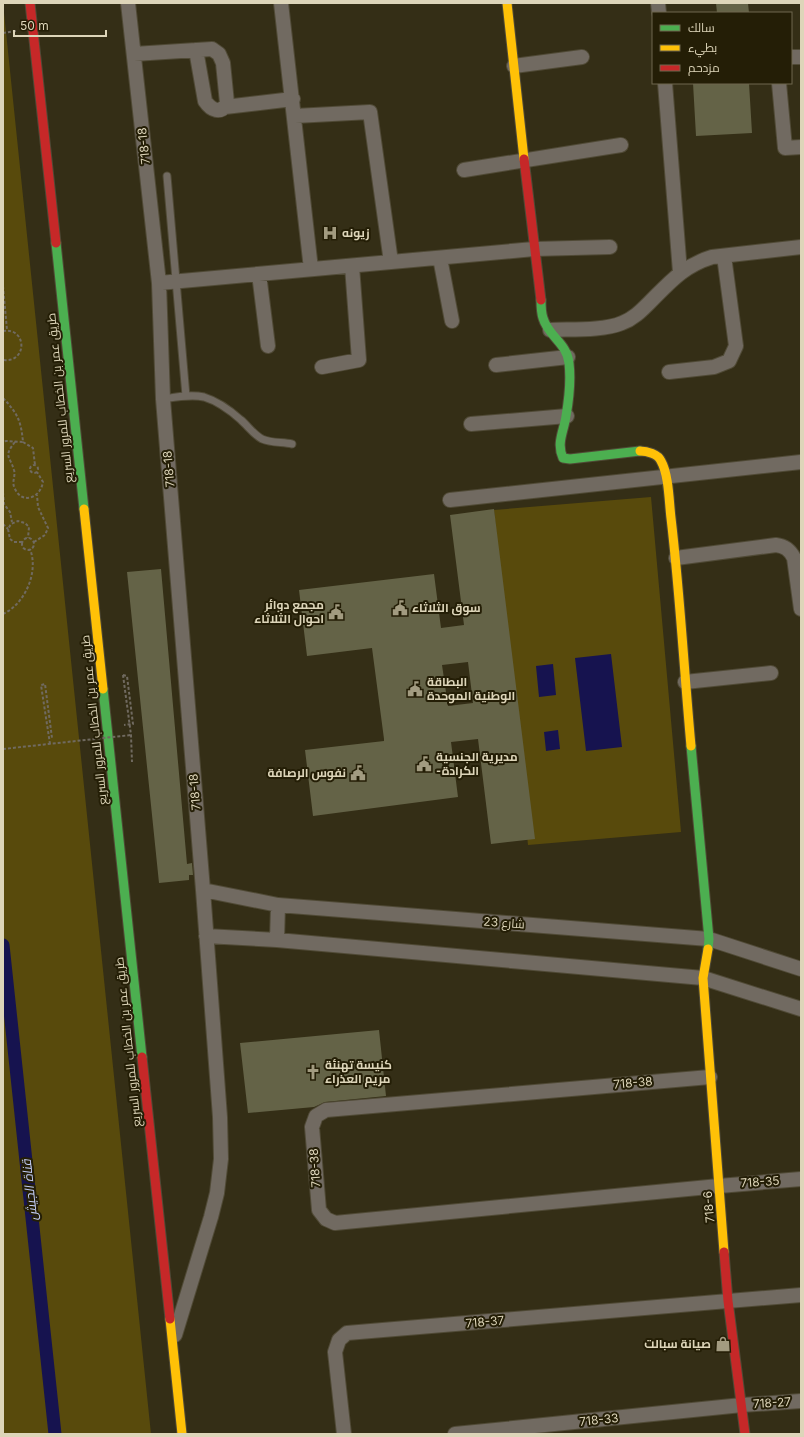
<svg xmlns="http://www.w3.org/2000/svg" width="804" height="1437" font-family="Inter,Cairo,sans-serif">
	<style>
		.green { fill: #584a0c }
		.water { fill: #16134f }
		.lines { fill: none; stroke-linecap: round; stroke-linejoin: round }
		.canal { stroke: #16134f; stroke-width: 13 }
		.building { fill: #646347; fill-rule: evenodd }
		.lane-casing { stroke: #504a36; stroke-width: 9 }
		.street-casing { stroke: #504a36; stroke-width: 16 }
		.fast-casing { stroke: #504a36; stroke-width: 11 }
		.slow-casing { stroke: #504a36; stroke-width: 11 }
		.jam-casing { stroke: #504a36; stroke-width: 11 }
		.path { stroke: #706a60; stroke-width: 2; stroke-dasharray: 3 2; stroke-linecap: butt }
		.lane { stroke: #716a61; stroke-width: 7 }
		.street { stroke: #716a61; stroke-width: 14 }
		.fast { stroke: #4caf50; stroke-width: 9 }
		.slow { stroke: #ffc107; stroke-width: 9 }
		.jam { stroke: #c62828; stroke-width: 9 }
		.path-bridge { stroke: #706a60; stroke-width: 2; stroke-dasharray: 3 2; stroke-linecap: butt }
		.labels { text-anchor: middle; stroke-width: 4; stroke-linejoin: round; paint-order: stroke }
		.street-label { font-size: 12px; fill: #ddd5b9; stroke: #241e06 }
		.poi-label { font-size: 12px; font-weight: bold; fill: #ddd5b9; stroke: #241e06; text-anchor: start }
		.water-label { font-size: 13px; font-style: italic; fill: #c3cdf7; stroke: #241e06 }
	</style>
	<rect width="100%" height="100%" fill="#342e16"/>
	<path class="green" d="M3,3L151,1434H3Z
		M651,497L681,832L528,845L494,510Z"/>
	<path class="water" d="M611,654L622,747L586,751L575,658Z
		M553,664L556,695L539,697L536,666Z
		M558,730L560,749L546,751L544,732Z"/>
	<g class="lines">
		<path class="canal" d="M3,945L55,1434"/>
	</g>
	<path class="building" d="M716,3H748L749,13H717Z
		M693,83H749L752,133L696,136Z
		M494,509L535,839L491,844L478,739L451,742L458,797L313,816L305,750L384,741V739L372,648L307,656L299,590L434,574L441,628L464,625L450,515ZM468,662L473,703L448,706L442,665Z
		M161,569L187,864L192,863L193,875H189V880L159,883L127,572Z
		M379,1030L386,1096L325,1102L314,1107L248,1113L240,1043Z"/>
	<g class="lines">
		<g class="lane-casing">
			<path id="lane" d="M167,176L186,396
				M163,399C176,397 191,394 204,397C217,401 231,411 241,420C248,426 253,434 262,439C271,443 282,442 292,444"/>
		</g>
		<g class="street-casing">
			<path id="street" d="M128,3L159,283L163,399L203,890L220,1117L221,1159L217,1193L211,1217L175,1335
				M281,3L311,269
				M658,3L659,13
				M134,54L212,49L219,54L223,63L227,103C221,115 211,110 205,101L196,50
				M791,57H801
				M514,66L582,57
				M665,83L680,272
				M779,83L785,148L801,147
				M225,107L293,99
				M295,116L370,112L391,262
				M464,170L621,145
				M440,258L452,321
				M259,274L268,346
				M159,283L534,249L610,247
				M550,330C570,329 603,331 622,323C633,319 641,311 649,303C670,282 683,266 712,257L801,247
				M496,365L568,357
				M322,367L359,360L352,266
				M669,372L714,367L729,361L736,346L724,256
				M471,424L567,416
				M450,500L801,462
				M676,558L776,545C785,546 790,550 794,558L801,609
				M685,682L771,673
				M203,890L278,905L709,939L801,969
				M206,936L277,940L703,978L801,1009
				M277,940L278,905
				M710,1077L326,1110L316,1116L312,1127L319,1210L326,1219L335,1223L719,1186L801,1179
				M344,1434L335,1352L339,1340L347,1333L801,1295
				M455,1434L742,1405L801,1401"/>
		</g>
		<g class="fast-casing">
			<path id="fast" d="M56,243L84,509
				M541,300C541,306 541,312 543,318C548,336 567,343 569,363C571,380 569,399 566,416C564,431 556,443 563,458L570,459L640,451
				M103,689L142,1057
				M691,746L709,939L708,949"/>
		</g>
		<g class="slow-casing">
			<path id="slow" d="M507,3L524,159
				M640,451C647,451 658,454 661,461C669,475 669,502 671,518C680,594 684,670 691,746
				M84,509L103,689
				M708,949L703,978L724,1252
				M170,1319L182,1434"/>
		</g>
		<g class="jam-casing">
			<path id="jam" d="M30,3L56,243
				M524,159L541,300
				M142,1057L170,1319
				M724,1252L728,1301L745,1434"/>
		</g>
		<path class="path" d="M3,33L16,31
			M3,286L7,330
			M3,331C27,327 28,363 3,360
			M3,398C18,414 21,421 23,442L6,441L3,442
			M15,442C3,457 10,456 14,470C16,476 11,482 15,489C22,504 40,499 43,482L37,472
			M23,442L33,448L35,465
			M30 469a4 4 0 1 1 8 0a4 4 0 1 1-8 0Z
			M3,492L4,504L10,512L12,522
			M3,524L8,529
			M22 544a6 6 0 1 1 12 0a6 6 0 1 1-12 0Z
			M22,542H14L10,539L8,529L11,524L18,521L25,523L29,527L28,538
			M34,542L45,535L48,528L38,507L37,495
			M3,614C25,604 39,572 30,549
			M123,675L127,676L133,724L124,725
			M50,744L41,685L45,684L52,738"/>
		<use href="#lane" class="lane"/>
		<use href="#street" class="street"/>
		<use href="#fast" class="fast"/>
		<use href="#slow" class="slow"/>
		<use href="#jam" class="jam"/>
		<path class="path-bridge" d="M123,675L131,735L132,762
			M3,749L131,735"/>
	</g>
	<defs>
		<g id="hospital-bare" transform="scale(1.2)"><path d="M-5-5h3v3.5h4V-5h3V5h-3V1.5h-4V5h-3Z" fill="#a29b80" stroke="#241e06" stroke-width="2.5" paint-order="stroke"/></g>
		<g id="civic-bare" transform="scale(1.2)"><path d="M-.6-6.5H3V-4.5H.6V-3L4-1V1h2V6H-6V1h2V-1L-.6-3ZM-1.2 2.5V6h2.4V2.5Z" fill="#a29b80" stroke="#241e06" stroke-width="2.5" paint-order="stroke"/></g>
		<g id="church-bare" transform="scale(1.2)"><path d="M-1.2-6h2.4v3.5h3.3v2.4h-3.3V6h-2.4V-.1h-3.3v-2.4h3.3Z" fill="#a29b80" stroke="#241e06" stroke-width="2.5" paint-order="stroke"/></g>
		<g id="shop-bare" transform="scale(1.2)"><path d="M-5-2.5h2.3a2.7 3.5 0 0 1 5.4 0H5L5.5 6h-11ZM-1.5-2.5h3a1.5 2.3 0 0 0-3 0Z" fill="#a29b80" stroke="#241e06" stroke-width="2.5" paint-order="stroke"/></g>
	</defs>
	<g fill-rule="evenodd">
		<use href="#hospital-bare" x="330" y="233"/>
		<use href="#civic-bare" x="400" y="608"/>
		<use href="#civic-bare" x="336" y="612"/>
		<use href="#civic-bare" x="415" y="689"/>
		<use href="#civic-bare" x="424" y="764"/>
		<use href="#civic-bare" x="358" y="773"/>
		<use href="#church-bare" x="313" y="1072"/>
		<use href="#shop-bare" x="723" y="1344"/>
	</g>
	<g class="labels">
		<g class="street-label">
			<text transform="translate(144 146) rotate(-96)" y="4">718-18</text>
			<text transform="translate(60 398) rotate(-96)" y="4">طريق عمر بن الخطاب للمرور السريع</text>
			<text transform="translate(169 469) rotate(-95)" y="4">718-18</text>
			<text transform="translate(94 720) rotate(-96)" y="4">طريق عمر بن الخطاب للمرور السريع</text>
			<text transform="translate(195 792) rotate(-95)" y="4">718-18</text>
			<text transform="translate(504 923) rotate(4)" y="4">شارع 23</text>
			<text transform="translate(128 1042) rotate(-96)" y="4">طريق عمر بن الخطاب للمرور السريع</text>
			<text transform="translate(633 1083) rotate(-5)" y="4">718-38</text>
			<text transform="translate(315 1168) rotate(-94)" y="4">718-38</text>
			<text transform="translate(760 1182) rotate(-4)" y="4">718-35</text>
			<text transform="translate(709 1207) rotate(-95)" y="4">718-6</text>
			<text transform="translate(485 1322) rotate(-5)" y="4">718-37</text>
			<text transform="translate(772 1403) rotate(-4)" y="4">718-27</text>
			<text transform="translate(599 1420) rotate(-6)" y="4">718-33</text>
		</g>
		<g class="poi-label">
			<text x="342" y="237">زيونه</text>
			<text x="324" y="609" text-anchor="end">مجمع دوائر<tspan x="324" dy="14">احوال الثلاثاء</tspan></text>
			<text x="412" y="612">سوق الثلاثاء</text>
			<text x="427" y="686">البطاقة<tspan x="427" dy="14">الوطنية الموحدة</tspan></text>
			<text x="436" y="761">مديرية الجنسية<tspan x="436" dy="14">-الكرادة</tspan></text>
			<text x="346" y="777" text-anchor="end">نفوس الرصافة</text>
			<text x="325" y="1069">كنيسة تهنئة<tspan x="325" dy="14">مريم العذراء</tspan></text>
			<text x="711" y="1348" text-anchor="end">صيانة سبالت</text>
		</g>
		<g class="water-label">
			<text transform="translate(29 1190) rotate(-96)" y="5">قناة الجيش</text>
		</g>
	</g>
	<rect width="804" height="1437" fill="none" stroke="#ddd5b9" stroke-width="8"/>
	<rect x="652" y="12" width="140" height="72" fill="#241e06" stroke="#6e674e"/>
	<rect x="660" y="25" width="20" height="6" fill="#4caf50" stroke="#6e674e"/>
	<text x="688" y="32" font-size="12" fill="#ddd5b9">سالك</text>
	<rect x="660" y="45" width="20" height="6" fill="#ffc107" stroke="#6e674e"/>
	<text x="688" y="52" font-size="12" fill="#ddd5b9">بطيء</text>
	<rect x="660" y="65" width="20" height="6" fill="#c62828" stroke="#6e674e"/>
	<text x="688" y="72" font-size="12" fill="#ddd5b9">مزدحم</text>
	<path d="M14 30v6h92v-6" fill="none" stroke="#ddd5b9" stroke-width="2"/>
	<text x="20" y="30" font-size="12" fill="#ddd5b9" stroke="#241e06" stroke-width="3" paint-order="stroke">50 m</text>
</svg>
